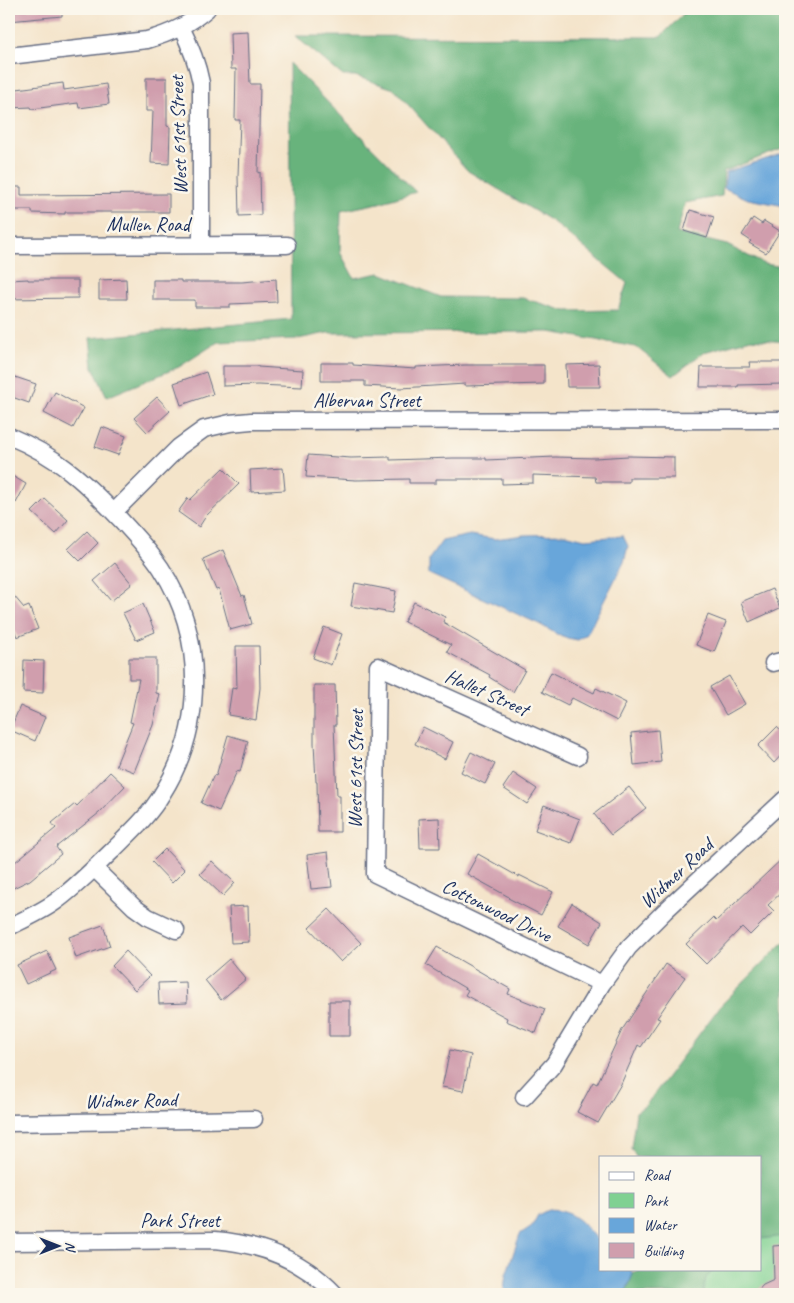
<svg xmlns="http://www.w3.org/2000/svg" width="794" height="1303" font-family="Caveat,sans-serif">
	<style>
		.green { fill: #80d192; stroke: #4e8078 }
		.forest { fill: #68b37c; stroke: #42716d }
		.water { fill: #68a6da; stroke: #426a9c }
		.building { fill: #d09ead }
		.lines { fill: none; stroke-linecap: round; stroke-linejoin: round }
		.minor-casing { stroke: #676e84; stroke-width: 19 }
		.minor { stroke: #fff; stroke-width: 16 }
		.labels { text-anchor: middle; stroke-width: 5; stroke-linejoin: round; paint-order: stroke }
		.street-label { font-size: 20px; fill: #1b2f5e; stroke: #fbf7ec }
	</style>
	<rect width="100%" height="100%" fill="#fbf7ec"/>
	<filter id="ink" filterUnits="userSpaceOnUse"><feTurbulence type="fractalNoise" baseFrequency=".02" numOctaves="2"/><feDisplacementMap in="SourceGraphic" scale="10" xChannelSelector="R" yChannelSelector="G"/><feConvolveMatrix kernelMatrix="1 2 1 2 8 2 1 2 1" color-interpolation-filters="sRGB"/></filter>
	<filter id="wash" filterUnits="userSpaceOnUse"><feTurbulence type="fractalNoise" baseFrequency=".0096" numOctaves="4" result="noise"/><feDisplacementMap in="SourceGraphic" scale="20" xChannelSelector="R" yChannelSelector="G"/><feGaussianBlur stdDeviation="1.12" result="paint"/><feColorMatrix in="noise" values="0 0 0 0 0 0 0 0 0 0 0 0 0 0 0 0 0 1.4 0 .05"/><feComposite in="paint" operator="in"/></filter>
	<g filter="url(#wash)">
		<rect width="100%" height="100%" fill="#f4e4ca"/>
		<path class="green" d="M760,1234H785V1294H685L684,1269H760Z"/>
		<path class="forest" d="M688,9H785V148L724,171L722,196L685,203L677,233L727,245L764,264L785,267V342L751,339L704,352L673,376L636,347L550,332L327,333L298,339L218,342L179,367L107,397L93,367L90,338L291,319L289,63L416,192L379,203L341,211L340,252L354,278L380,273L441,297L523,298L566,311L618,310L627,283L553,222L468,171L394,89L355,76H343L295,36L660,37Z
			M785,941V1236L760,1239V1157H636L631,1148L636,1112L646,1105L721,1005Z
			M641,1269H715L706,1278L703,1294H625L633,1274Z"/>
		<path class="water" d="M785,153V206L748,199L724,188L726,172Z
			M565,534L585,539L623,536L628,546L624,562L587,634L578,640L562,637L539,624L429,574V559L442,541L470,535L495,539L524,535Z
			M548,1210C577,1211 582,1224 600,1243V1269H631L633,1274L625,1294H505L504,1288L506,1275L520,1234L532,1226L538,1215Z"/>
		<g id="blocks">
			<path class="building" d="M9,9H62V16L9,21Z
				M248,32L250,84H260L258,173L260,172L261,215L239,216L238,176L240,120H235L236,69H231L230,33Z
				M146,78H167V126L170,127L169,164L151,163L153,111H146Z
				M63,83L64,90L106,84L109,104L79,108L78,103L32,109L31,107L9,108V90Z
				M9,187H21V195L169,194V212H65V214L32,213V210H9Z
				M690,210L714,217L707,238L684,231Z
				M753,218L762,224L764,221L780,231L766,253L749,243L751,241L742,235Z
				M28,279V280H78V298L9,299V280Z
				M126,279L127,299H99V280Z
				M276,279L277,302L230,304V307H195V300H153V280H181V282H242Z
				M749,362H784V384L738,385V387H700L701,367H750Z
				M321,363H353V365L416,369V367L465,365H544V384L465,386V384L401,388L365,386V381H321Z
				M599,364L600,387H567L566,365Z
				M223,366H258V367L303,370L302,387L258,385L223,386Z
				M206,372L213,394L181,405L174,383Z
				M9,375L36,384L29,403L9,396Z
				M55,392L84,408L73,428L44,413Z
				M157,397L170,411L147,432L134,418Z
				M102,427L126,436L118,455L95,447Z
				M308,455L351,458L390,457V460L453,458H486V460L555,457L595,458L628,456L674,457V478H629V482H596L595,477L533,475V483L502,484V479H436V483H409V479L356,480L306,477Z
				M223,468L239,484L206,516L199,527L178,512L188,498L190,500Z
				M283,468L285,490L251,492L250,470Z
				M9,474L26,484L16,503L9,499Z
				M45,499L68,520L56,534L32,512Z
				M87,531L98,543L80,561L68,549Z
				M223,550L242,596L244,595L252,624L230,630L219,589L216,590L203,559Z
				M115,563L132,584L111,601L94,581Z
				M355,583L396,591L392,613L351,606Z
				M772,589L780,608L749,622L741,602Z
				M9,590L24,608L29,606L38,629L17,637L9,616Z
				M414,602L445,617L443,622L525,670L513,692L489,677L490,675L447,652L451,645L404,622Z
				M143,604L155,632L136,640L123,613Z
				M708,615L726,622L714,652L696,645Z
				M324,627L342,634L331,665L313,658Z
				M236,646H259L260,688L256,720L228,715L232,688L237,689Z
				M129,658H156V693L160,694L153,725L134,772L116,765L133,723L130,722L139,679H129Z
				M24,660L44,661L43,693L23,692Z
				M551,672L594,693L596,688L626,703L617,721L572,698L568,705L542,692Z
				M729,676L745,704L726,715L710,687Z
				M314,685H335L336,725H334L337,796H340V832H318L317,782H316L314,743Z
				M20,706L45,717L35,741L10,730Z
				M423,727L453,742L445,759L415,744Z
				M777,727L785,736V751L774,763L758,746Z
				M658,730L661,762L634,765L631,733Z
				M228,735L248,741L240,772L237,771L219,811L201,803L214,775L216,776Z
				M471,752L495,764L485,784L461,772Z
				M110,772L125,786L99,813L56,847L61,854L30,880L9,890V867L56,828L52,823L75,804L77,806Z
				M513,773L537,789L527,804L503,788Z
				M629,787L646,808L611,835L594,814Z
				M544,805L580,819L571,843L535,830Z
				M439,818L440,848H420L419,819Z
				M165,849L185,870L172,883L152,862Z
				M328,852L332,887L311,889L307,855Z
				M478,854L519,877V875L553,892L541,915L508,898L509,897L467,874Z
				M785,856V889L768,905L774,911L750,935L742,927L706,964L686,944L713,918L716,921Z
				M212,861L235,883L223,896L200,874Z
				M572,903L602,922L589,944L558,926Z
				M248,906L249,942L231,943L229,907Z
				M329,909L361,943L341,962L309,928Z
				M103,925L110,946L76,958L69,937Z
				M437,947L510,989L508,994L545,1009L536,1033L506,1021L507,1018L465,995L468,990L426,965Z
				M47,951L56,970L26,984L17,965Z
				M126,951L150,976L135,990L112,966Z
				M229,959L246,979L221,1000L205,980Z
				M666,964L685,977L657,1018L660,1019L641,1047L638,1045L621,1084L598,1123L577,1112L593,1082L597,1084L622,1030Z
				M186,982L187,1003L159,1004L158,983Z
				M329,1001H350V1036H329Z
				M450,1050L471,1055L463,1091L442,1087Z
				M785,1245V1294H755L763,1285L774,1280L773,1246Z"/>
		</g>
	</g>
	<g filter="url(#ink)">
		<use href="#blocks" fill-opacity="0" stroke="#676e84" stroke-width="1"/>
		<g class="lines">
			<g class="minor-casing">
				<path id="minor" d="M181,27C190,45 197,62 201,83V245
					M9,56L147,40C169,34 190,24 207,9
					M9,246L287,245
					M9,436C57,456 84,481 120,519C134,534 149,550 161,568C205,636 205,726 162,794C149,816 130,833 112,851C94,868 76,887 55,902C41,912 25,919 9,927
					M114,512L179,447L204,429L230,423L251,421L785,420
					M773,663L785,660
					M578,756L378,666L375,874L602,984
					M94,868L134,907L148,917L176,930
					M524,1097L554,1064L602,984L629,947L665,911L785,799
					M9,1123L254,1119
					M9,1242L215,1240C262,1244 303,1260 335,1294"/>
			</g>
			<use href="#minor" class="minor"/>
		</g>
	</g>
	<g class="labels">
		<g class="street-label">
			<text transform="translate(178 135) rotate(-92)" y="7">West 61st Street</text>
			<text x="148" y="231">Mullen Road</text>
			<text x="367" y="407">Albervan Street</text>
			<text transform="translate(487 692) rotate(24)" y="7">Hallet Street</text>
			<text transform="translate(355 769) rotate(-89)" y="7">West 61st Street</text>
			<text transform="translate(676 873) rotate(-43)" y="7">Widmer Road</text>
			<text transform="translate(497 910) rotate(26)" y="7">Cottonwood Drive</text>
			<text transform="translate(131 1100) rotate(-1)" y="7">Widmer Road</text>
			<text x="180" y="1227">Park Street</text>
		</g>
	</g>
	<rect width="794" height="1303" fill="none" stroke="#fbf7ec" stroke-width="30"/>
	<rect x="599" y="1156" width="162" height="115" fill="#fbf7ec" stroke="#a1a7b3"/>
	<rect x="609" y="1172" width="25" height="8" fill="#ffffff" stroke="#a1a7b3"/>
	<text x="644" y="1180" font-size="15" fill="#1b2f5e">Road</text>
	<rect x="609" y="1193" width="25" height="15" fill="#80d192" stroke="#a1a7b3"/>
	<text x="644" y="1206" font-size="15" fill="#1b2f5e">Park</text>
	<rect x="609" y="1218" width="25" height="15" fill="#68a6da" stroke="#a1a7b3"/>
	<text x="644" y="1230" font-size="15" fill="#1b2f5e">Water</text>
	<rect x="609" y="1243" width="25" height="15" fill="#d09ead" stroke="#a1a7b3"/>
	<text x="644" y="1256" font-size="15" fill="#1b2f5e">Building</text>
	<g transform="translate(58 1246) rotate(90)" stroke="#fbf7ec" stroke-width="4" paint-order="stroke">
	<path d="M0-4L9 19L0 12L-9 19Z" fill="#1b2f5e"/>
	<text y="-8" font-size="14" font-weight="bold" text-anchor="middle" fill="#1b2f5e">N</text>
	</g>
</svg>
